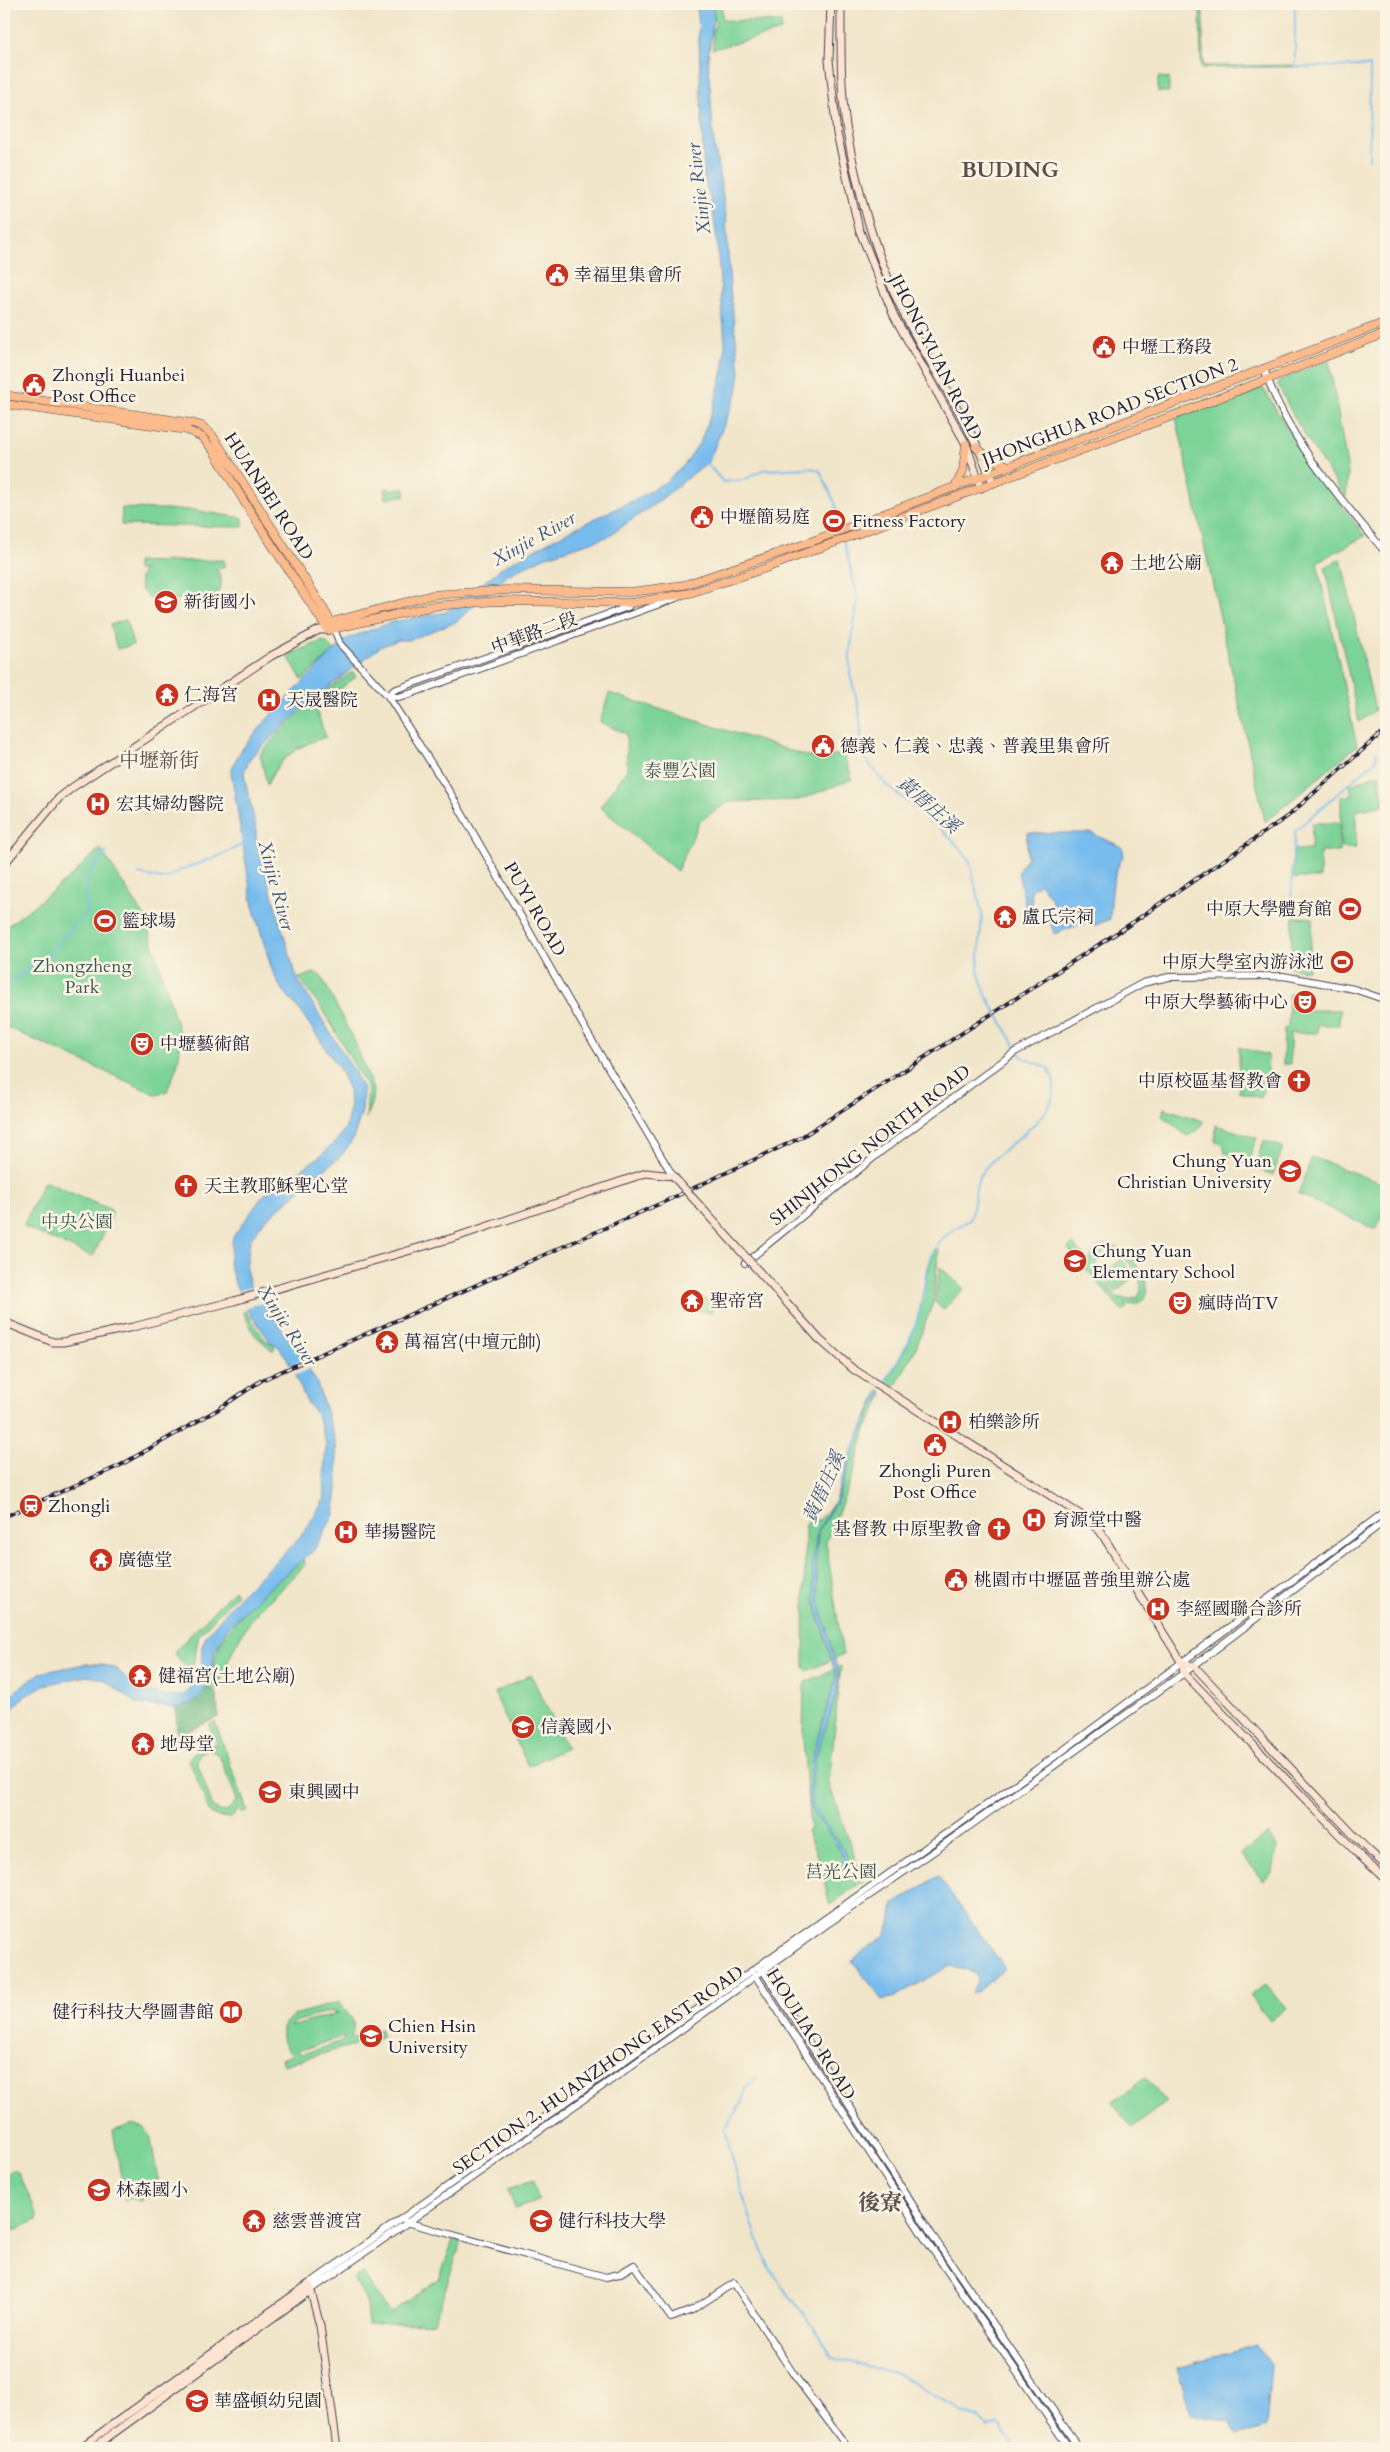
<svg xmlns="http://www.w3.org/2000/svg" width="1390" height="2452" font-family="Cardo,'Noto Serif TC',serif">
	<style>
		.green { fill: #7bd398; stroke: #4e7a6a; fill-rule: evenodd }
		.forest { fill: #64b580; stroke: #436c5e }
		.water { fill: #77bced; stroke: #4c6f94 }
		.pier { fill: #f1e5c9 }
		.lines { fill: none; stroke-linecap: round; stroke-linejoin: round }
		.stream { stroke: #77bced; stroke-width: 2 }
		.tertiary-casing { stroke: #413f50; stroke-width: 8 }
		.secondary-casing { stroke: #413f50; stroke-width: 9 }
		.primary-casing { stroke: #413f50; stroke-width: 9 }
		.tertiary { stroke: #fff; stroke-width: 6 }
		.secondary { stroke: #fde4d1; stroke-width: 7 }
		.primary { stroke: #fbbb8c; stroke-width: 8 }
		.rail-casing { stroke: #22223b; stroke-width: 4 }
		.rail { stroke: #fcf5e5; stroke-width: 2; stroke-dasharray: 5.5; stroke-linecap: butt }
		.secondary-bridge-casing { stroke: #413f50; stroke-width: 9; stroke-linecap: butt }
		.secondary-bridge { stroke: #fde4d1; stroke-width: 7 }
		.labels { text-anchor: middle; stroke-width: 5; stroke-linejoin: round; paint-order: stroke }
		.poi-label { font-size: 18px; fill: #22223b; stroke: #fcf5e5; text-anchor: start }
		.street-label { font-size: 18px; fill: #22223b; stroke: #fcf5e5 }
		.park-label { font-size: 18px; fill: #3d5757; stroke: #fcf5e5 }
		.water-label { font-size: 19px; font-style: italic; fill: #405879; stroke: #fcf5e5 }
		.quarter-label { font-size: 20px; fill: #5e4f4d; stroke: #fcf5e5 }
		.district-label { font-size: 22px; font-weight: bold; fill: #5e4f4d; stroke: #fcf5e5 }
	</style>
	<rect width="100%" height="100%" fill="#fcf5e5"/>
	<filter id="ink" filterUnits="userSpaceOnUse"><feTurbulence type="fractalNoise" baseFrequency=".02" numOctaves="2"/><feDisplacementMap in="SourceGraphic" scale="10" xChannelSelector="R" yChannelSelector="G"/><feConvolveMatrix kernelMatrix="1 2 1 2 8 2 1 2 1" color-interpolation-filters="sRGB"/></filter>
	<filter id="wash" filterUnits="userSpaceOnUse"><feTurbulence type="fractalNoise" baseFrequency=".0096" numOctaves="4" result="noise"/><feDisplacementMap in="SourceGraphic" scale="20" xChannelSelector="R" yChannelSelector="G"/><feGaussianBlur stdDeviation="1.12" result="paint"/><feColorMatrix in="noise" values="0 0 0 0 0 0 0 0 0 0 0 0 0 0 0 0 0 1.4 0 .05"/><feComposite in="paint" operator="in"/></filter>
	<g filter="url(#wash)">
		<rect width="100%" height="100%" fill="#f1e5c9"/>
		<path class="green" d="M710,4H721L723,20L781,22V31L713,49V31L716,23Z
			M1200,4H1203V66L1293,65V67L1201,68Z
			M1158,77L1169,78V92H1158Z
			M1329,360L1348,472L1346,497C1320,461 1296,425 1278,384L1280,380Z
			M1260,386L1264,389L1300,451L1365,536L1317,562L1357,746L1265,822L1176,417Z
			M385,488L391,490L404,488L406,495L386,499Z
			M122,508L193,510L243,518V527L121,525Z
			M1341,559L1375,710L1359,722L1325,567Z
			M224,560V568L216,569C225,579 222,593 209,599L153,600C141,594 135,581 144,570H137V562Z
			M126,620L133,645L117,649L110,625Z
			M321,641L327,643L334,651L302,680L288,656Z
			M353,672L356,677L315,707L326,737C298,745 279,758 267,785L260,754C287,722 318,695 353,672Z
			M609,693L807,756L844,755L852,779L799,800L728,802L700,821L677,871L600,807L627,770L626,734L600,722Z
			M1379,774L1384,805L1356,811V848H1341V796L1352,795L1350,785Z
			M1312,823H1340L1339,852H1320V878H1292L1293,850H1311Z
			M100,848L145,917L179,1032C183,1055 176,1070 167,1091L157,1095L4,1026V929L69,878Z
			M1293,917L1313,918L1308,970L1290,968Z
			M314,973L321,976L355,1042L373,1090L372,1101L366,1118L368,1089L324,1011L299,978Z
			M1289,994H1292V1010H1340L1339,1025H1317V1033H1290V1064H1283L1284,1028H1288Z
			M1239,1047L1268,1055L1267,1077L1261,1098L1239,1092Z
			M1164,1108L1203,1121C1202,1130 1194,1133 1187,1136L1162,1116Z
			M1216,1125L1257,1138L1247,1164L1225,1152L1223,1145L1215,1141Z
			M1264,1141L1283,1147L1273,1175L1254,1168Z
			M1312,1157L1386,1185V1207L1376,1230L1298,1194Z
			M46,1182L111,1210L112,1214L94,1255L91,1256L26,1228L24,1224L43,1183Z
			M1073,1244L1089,1263C1103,1204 1186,1307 1124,1305L1127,1308L1123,1312L1068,1248ZM1112,1250C1126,1255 1149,1282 1138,1297L1128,1300L1117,1297L1096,1271V1260L1098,1255Z
			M939,1249L933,1303L915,1350L895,1387L885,1382C898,1364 910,1344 916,1323C922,1299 926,1274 933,1250Z
			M1121,1259L1135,1276L1126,1283L1113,1266Z
			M940,1267L964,1289L943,1310L935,1302Z
			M1111,1268L1125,1284L1116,1292L1102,1275Z
			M701,1298L717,1302L711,1313L697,1310L698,1304H701Z
			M246,1311L264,1339L275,1346L273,1351L255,1335L243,1312Z
			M879,1392L883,1395L866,1429L854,1472L826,1542L843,1655L807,1671L804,1667L805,1527L809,1518L819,1520L833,1504H836L852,1455Z
			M303,1559L305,1564C293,1579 280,1590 266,1603C242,1627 227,1659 218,1691L208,1689C213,1674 213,1659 220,1645C237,1610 275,1585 303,1559Z
			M234,1590L237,1594L199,1635L191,1674L174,1652Z
			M841,1666L829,1784L863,1881L830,1905L819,1861L807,1831L810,1830L803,1738L804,1686L806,1682Z
			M531,1675L567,1748L528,1766L494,1693Z
			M215,1722L247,1810L242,1813L239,1808L231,1818L218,1817L210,1813L189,1759L196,1749L202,1744L217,1745L209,1725ZM209,1749L219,1755L237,1800L227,1812L218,1811L213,1807L197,1762L200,1753Z
			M1267,1834L1277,1846L1273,1872L1263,1881L1241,1854Z
			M1266,1984L1286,2008L1270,2021L1250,1996Z
			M339,2002C348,2018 358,2015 351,2038L381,2029L382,2037L283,2065L281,2059L292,2055C279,2043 277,2027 294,2015ZM331,2011L338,2013L291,2027L295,2022ZM345,2036L343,2041L302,2054L297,2051Z
			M1146,2077L1166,2102L1132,2128L1112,2103Z
			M133,2124L145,2128L150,2135L159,2184L155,2194L141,2201L131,2198L125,2200L113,2131Z
			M13,2170L18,2172L38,2215L37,2220L4,2236V2175Z
			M533,2181L539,2201L515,2209L508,2189Z
			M454,2237L462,2240L434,2323L368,2325L365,2297L353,2279L362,2273L390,2313L439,2279Z"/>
		<path class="forest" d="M204,1686L217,1694L218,1717L177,1737L176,1704Z"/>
		<path class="water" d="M695,4H711L714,14L708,59L714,143L726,215L730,288L740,372L737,393L709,461L655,504L607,537L544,557L509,574L456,622L409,640H398L380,647L306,705L251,757L244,771L245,780L256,828V840L294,969L299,982L354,1071L363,1089L362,1111L353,1139L342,1155L264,1221L250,1240L246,1269L250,1285L296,1348L317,1383L336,1443L338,1481L334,1515L314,1550L259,1597L228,1627L215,1651L208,1687L195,1701L178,1708L137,1704L104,1679L87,1676L44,1685L24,1697L4,1718V1700L40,1673L85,1664H101L117,1669L139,1691L173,1697L184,1695L201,1678L202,1646L206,1636L241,1594L293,1545L305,1531L325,1498L324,1476L326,1444L317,1415L307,1402L287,1358L277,1345L271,1343L246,1307L235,1284L229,1263L233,1237L262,1197L277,1184L288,1179L319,1157L337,1140L346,1127L350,1109L349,1090L339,1068L301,1012L279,985L272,970L253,906L231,772L235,761L242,749L275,710L346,639L392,622L446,612L504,566L565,533L638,498L667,481L685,464L700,442L714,406L724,366L725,343L716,232L711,201L704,180L698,15Z
			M1027,833H1091L1122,847L1124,855C1111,874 1112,896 1110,919L1096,925L1081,924L1054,934L1050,921L1052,899L1040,883L1031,890L1033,910L1027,912L1018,872L1027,857Z
			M879,1390L883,1392L866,1418L837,1500L818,1532L816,1567L819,1601L839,1675L835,1699L815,1759L811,1795L814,1808L846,1853L848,1874H844L842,1854L830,1834L811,1810L808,1795L812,1759L836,1676L815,1602L812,1567L817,1532L835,1500L850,1455Z
			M938,1876L1005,1968L980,1990L971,1994L978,1979L975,1973L950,1966L895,1997L883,2000L852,1961C877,1936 889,1946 894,1904Z
			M1257,2345L1271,2365L1266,2427L1237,2435L1230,2422L1191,2414L1177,2367Z"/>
		<path class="pier" d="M254,1286L264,1302L244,1308L236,1292Z
			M305,1359L309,1369L293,1376L288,1366Z"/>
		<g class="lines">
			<path class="stream" d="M1295,4V67L1370,66L1369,159
				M706,462L723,482L744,480L762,470L811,468L820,471L835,503L840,528
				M844,542L858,599L850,653V675L859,707L863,756L886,785L934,822L959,847L970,862L982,914L978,971L986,995L1022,1057L1048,1068C1050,1072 1053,1078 1054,1082C1060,1122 996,1146 980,1176C973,1188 976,1206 970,1220C913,1248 933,1277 915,1326C907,1348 894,1366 882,1387
				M139,874L161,879L166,878L180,870L222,855L243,844
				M1291,902L1295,831L1374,762L1377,755L1376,752
				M4,991L8,984L48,955L85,913C87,906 86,900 86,893C86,875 95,864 107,851
				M853,1453L867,1418
				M757,2077L745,2088C744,2106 732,2114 725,2130L739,2184L761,2249L776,2279L815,2328L831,2357L898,2374L942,2400L955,2406L963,2413L979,2419L988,2428L998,2424L1002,2426L1014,2448"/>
		</g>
	</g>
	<g filter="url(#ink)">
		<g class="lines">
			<g class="tertiary-casing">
				<path id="tertiary" d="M1264,368C1286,438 1340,498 1386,553
					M334,629L340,644L388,696L451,794L588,1034L673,1176
					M388,696L398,697L410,694L679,597
					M388,696L394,690L628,607L631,603
					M745,1263L883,1150L1015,1052L1143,983L1169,977L1283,976L1354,989L1386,1000
					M761,1971L764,1972L932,2235L1079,2448
					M755,1975L926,2240L1069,2448
					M406,2222L606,2277L619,2274L634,2265L671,2318L692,2310L734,2283L794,2375L848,2448
					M309,2284L1061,1752L1386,1511
					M311,2290L617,2076L826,1925L936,1850L1184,1673L1386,1520"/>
			</g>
			<g class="secondary-casing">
				<path id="secondary" d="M831,4L829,60L837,134L859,229L894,316L966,444L981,488
					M841,4C841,46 840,90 847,132C858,193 876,256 903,312C932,370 971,423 993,483
					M4,864L59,798L73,787L271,656L319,630H328
					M780,1295L819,1339L853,1369L1084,1517L1100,1531L1182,1663L1184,1673L1357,1853L1386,1880
					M4,1322L53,1342H63L133,1327L234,1301L456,1237L646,1173L673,1176
					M1182,1663L1194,1666L1364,1846L1386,1866
					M80,2448L309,2284L320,2326L337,2448
					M93,2448L311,2290"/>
			</g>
			<g class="primary-casing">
				<path id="primary" d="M4,395L192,423L202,426L212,435L220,447L322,606L333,626
					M4,404L187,430L202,437L213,450L251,513L328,630L433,606L497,601L631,603L690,593L766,568L1196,407L1386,333
					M976,447L990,459L1009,466
					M955,487L963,471L966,444
					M324,624L432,595L506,590L631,592L684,585L805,544L1386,322"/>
			</g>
			<use href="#tertiary" class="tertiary"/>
			<use href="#secondary" class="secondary"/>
			<use href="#primary" class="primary"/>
			<g class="rail-casing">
				<path id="rail" d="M4,1517L119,1466L217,1410L262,1380L666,1201L800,1138L1126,927L1288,816L1386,729"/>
			</g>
			<use href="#rail" class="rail"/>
			<g class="secondary-bridge-casing">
				<path id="secondary-bridge" d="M673,1176L780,1295"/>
			</g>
			<use href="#secondary-bridge" class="secondary-bridge"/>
		</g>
	</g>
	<defs>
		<g id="civic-disc" transform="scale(1.25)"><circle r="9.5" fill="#c8321e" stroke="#fcf5e5"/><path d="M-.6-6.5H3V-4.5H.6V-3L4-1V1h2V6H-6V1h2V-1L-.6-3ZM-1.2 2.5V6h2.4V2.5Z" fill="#fff"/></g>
		<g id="stadium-disc" transform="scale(1.25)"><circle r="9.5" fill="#c8321e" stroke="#fcf5e5"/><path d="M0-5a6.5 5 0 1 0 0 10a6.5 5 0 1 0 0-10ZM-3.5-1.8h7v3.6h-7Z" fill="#fff"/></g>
		<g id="temple-disc" transform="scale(1.25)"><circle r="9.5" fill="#c8321e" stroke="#fcf5e5"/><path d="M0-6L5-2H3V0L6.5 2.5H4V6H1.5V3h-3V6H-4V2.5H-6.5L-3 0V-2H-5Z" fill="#fff"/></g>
		<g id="school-disc" transform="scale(1.25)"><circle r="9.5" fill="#c8321e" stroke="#fcf5e5"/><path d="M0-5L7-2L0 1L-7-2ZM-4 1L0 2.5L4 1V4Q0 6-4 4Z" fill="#fff"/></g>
		<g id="hospital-disc" transform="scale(1.25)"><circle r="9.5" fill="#c8321e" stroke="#fcf5e5"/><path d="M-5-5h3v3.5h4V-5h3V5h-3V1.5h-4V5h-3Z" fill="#fff"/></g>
		<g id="theatre-disc" transform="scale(1.25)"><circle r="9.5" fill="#c8321e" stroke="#fcf5e5"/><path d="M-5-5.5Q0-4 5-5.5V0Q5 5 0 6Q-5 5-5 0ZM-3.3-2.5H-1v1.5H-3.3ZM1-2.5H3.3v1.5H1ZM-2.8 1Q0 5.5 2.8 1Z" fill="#fff"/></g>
		<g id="church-disc" transform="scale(1.25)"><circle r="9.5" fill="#c8321e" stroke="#fcf5e5"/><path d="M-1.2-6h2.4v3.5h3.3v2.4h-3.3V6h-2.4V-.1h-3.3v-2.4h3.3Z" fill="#fff"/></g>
		<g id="university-disc" transform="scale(1.25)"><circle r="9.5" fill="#c8321e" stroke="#fcf5e5"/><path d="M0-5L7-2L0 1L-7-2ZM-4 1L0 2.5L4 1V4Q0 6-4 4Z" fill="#fff"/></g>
		<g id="station-disc" transform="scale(1.25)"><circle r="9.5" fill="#c8321e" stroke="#fcf5e5"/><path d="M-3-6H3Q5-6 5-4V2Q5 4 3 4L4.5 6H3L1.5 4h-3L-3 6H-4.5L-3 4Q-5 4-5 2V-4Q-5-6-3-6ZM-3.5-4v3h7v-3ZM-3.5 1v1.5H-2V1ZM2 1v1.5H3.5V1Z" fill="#fff"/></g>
		<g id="library-disc" transform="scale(1.25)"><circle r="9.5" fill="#c8321e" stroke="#fcf5e5"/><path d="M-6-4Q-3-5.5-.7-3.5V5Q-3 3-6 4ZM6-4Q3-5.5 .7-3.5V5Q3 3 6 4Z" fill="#fff"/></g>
	</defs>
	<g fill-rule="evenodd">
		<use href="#civic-disc" x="557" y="275"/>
		<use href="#civic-disc" x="1104" y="347"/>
		<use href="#civic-disc" x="34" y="385"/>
		<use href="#civic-disc" x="702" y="517"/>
		<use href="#stadium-disc" x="834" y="521"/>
		<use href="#temple-disc" x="1112" y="563"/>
		<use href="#school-disc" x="166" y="602"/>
		<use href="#temple-disc" x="167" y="695"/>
		<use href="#hospital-disc" x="269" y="700"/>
		<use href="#civic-disc" x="823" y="746"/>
		<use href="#hospital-disc" x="98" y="804"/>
		<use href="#stadium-disc" x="1350" y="909"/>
		<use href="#temple-disc" x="1005" y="917"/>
		<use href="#stadium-disc" x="105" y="921"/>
		<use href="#stadium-disc" x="1342" y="962"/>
		<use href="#theatre-disc" x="1305" y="1002"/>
		<use href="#theatre-disc" x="142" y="1044"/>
		<use href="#church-disc" x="1299" y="1081"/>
		<use href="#university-disc" x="1290" y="1171"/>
		<use href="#church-disc" x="186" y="1186"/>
		<use href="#school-disc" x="1075" y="1261"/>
		<use href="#temple-disc" x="692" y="1301"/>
		<use href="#theatre-disc" x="1180" y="1303"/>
		<use href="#temple-disc" x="387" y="1342"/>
		<use href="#hospital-disc" x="950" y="1422"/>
		<use href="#civic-disc" x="935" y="1445"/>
		<use href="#station-disc" x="31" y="1506"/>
		<use href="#hospital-disc" x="1034" y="1520"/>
		<use href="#church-disc" x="999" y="1529"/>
		<use href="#hospital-disc" x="346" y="1532"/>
		<use href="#temple-disc" x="101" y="1560"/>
		<use href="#civic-disc" x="956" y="1580"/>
		<use href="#hospital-disc" x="1158" y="1609"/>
		<use href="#temple-disc" x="140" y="1676"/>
		<use href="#school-disc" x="523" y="1727"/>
		<use href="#temple-disc" x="143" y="1744"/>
		<use href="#school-disc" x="270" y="1792"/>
		<use href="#library-disc" x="231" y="2012"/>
		<use href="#university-disc" x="371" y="2036"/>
		<use href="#school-disc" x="99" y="2190"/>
		<use href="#temple-disc" x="254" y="2221"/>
		<use href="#university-disc" x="541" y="2221"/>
		<use href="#school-disc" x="197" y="2401"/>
	</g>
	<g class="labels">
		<g class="poi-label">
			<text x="574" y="281">幸福里集會所</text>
			<text x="1122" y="353">中壢工務段</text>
			<text x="52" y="381">Zhongli Huanbei<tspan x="52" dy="21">Post Office</tspan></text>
			<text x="720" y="523">中壢簡易庭</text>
			<text x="852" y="527">Fitness Factory</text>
			<text x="1130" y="569">土地公廟</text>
			<text x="184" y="608">新街國小</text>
			<text x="184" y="701">仁海宮</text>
			<text x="286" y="706">天晟醫院</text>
			<text x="840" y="752">德義、仁義、忠義、普義里集會所</text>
			<text x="116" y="810">宏其婦幼醫院</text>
			<text x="1332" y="915" text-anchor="end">中原大學體育館</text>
			<text x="1022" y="923">盧氏宗祠</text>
			<text x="122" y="927">籃球場</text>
			<text x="1324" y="968" text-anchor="end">中原大學室內游泳池</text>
			<text x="1288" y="1008" text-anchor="end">中原大學藝術中心</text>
			<text x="160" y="1050">中壢藝術館</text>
			<text x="1282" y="1087" text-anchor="end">中原校區基督教會</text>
			<text x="1272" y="1167" text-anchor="end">Chung Yuan<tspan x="1272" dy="21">Christian University</tspan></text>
			<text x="204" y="1192">天主教耶穌聖心堂</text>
			<text x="1092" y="1257">Chung Yuan<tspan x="1092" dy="21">Elementary School</tspan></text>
			<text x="710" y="1307">聖帝宮</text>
			<text x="1198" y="1309">瘋時尚TV</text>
			<text x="404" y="1348">萬福宮(中壇元帥)</text>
			<text x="968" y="1428">柏樂診所</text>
			<text x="935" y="1477" text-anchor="middle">Zhongli Puren<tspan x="935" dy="21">Post Office</tspan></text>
			<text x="48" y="1512">Zhongli</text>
			<text x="1052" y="1526">育源堂中醫</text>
			<text x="982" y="1535" text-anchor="end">基督教 中原聖教會</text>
			<text x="364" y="1538">華揚醫院</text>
			<text x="118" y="1566">廣德堂</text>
			<text x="974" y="1586">桃園市中壢區普強里辦公處</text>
			<text x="1176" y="1615">李經國聯合診所</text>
			<text x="158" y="1682">健福宮(土地公廟)</text>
			<text x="540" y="1733">信義國小</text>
			<text x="160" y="1750">地母堂</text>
			<text x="288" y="1798">東興國中</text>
			<text x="214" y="2018" text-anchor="end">健行科技大學圖書館</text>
			<text x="388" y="2032">Chien Hsin<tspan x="388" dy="21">University</tspan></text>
			<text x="116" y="2196">林森國小</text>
			<text x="272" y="2227">慈雲普渡宮</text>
			<text x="558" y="2227">健行科技大學</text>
			<text x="214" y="2407">華盛頓幼兒園</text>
		</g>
		<g class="street-label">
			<text transform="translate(936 357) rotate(63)" y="6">JHONGYUAN ROAD</text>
			<text transform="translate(1110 412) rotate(-21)" y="6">JHONGHUA ROAD SECTION 2</text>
			<text transform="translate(269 496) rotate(57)" y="6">HUANBEI ROAD</text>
			<text transform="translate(534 633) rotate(-20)" y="6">中華路二段</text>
			<text transform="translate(535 909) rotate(60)" y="6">PUYI ROAD</text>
			<text transform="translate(870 1145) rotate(-38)" y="6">SHINJHONG NORTH ROAD</text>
			<text transform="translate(811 2034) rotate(58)" y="6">HOULIAO ROAD</text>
			<text transform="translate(598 2070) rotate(-35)" y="6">SECTION 2, HUANZHONG EAST ROAD</text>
		</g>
		<g class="park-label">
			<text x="680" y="777">泰豐公園</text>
			<text x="82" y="972">Zhongzheng<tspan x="82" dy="21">Park</tspan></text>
			<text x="77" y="1228">中央公園</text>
			<text x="841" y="1878">莒光公園</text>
		</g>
		<g class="water-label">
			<text transform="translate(698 189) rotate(-97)" y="7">Xinjie River</text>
			<text transform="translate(533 538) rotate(-29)" y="7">Xinjie River</text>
			<text transform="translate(929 804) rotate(41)" y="7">黃厝庄溪</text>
			<text transform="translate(277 885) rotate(75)" y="7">Xinjie River</text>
			<text transform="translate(288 1325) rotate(57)" y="7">Xinjie River</text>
			<text transform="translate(823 1487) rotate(-66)" y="7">黃厝庄溪</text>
		</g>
		<g class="quarter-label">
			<text x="159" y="767">中壢新街</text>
		</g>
		<g class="district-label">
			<text x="1010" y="177">BUDING</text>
			<text x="880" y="2210">後寮</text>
		</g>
	</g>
	<rect width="1390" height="2452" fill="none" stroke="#fcf5e5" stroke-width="20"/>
</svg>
